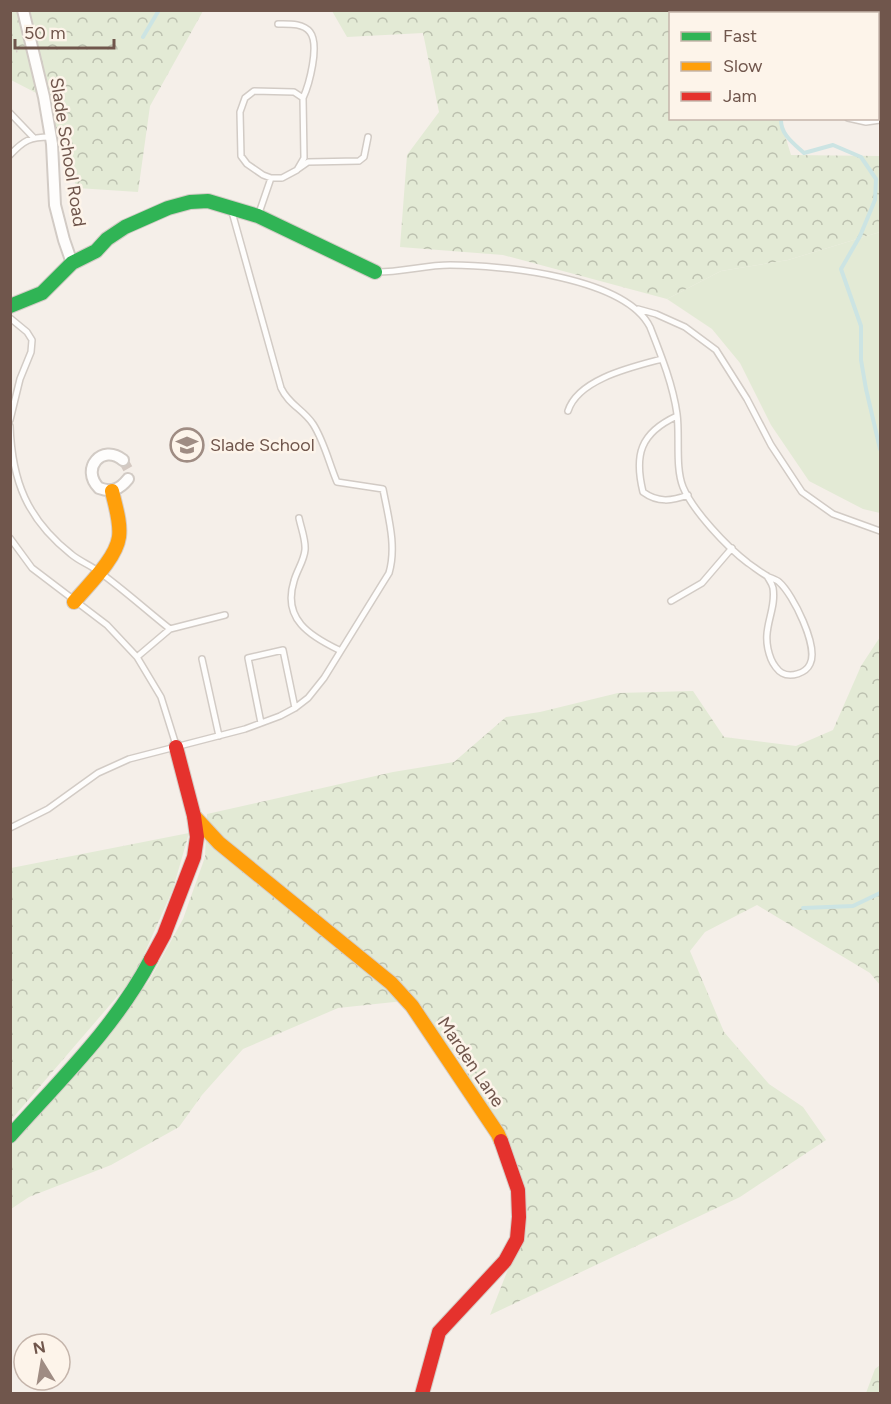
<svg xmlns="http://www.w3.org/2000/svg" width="891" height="1404" font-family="Figtree,sans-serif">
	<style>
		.grass { fill: #e3ead5 }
		.forest { fill: url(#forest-crowns) }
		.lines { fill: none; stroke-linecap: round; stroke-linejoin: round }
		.stream { stroke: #cce4e3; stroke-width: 4 }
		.street-tunnel { stroke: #d4c9c2; stroke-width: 10; stroke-dasharray: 10 5; stroke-linecap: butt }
		.lane-casing { stroke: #d2cbc5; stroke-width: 8 }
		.street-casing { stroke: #d2cbc5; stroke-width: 14 }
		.fast-casing { stroke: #d4ccc6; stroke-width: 16 }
		.slow-casing { stroke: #d4ccc6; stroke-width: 16 }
		.jam-casing { stroke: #d4ccc6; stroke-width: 16 }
		.path { stroke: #d7ceca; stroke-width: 2; stroke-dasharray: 1.5 4.5; stroke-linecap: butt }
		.lane { stroke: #fefdfc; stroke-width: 5 }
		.street { stroke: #fefdfc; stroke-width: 10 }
		.fast { stroke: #30b455; stroke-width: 14 }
		.slow { stroke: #ff9f0a; stroke-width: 14 }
		.jam { stroke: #e5322d; stroke-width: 14 }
		.labels { text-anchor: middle; stroke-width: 5; stroke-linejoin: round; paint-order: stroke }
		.street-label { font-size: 18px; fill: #70564c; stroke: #fdf4ea }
		.poi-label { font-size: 18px; fill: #70564c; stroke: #fdf4ea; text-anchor: start }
	</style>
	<defs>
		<pattern id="forest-crowns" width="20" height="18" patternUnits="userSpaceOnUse" patternTransform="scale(1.5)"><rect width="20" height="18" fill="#e3ead5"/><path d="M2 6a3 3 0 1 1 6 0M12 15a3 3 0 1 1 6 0" fill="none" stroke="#bcc0af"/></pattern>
	</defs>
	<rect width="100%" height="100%" fill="#f5efe9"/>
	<path class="grass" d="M880,232V513L863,509L809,481L771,425L740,363L712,329L667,299L721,271L788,260Z"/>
	<path class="forest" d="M10,11H203L150,106L138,192L77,188L44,97L11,80Z
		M332,11H819L812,14H670V118L780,119L791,155L880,156V232L788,260L721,271L667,299L503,255L400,247L407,155L439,112L423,33L347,37Z
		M880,637V985L870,973L757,905L705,932L690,951L724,1032L769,1084L803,1107L826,1140L740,1197L490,1315L514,1254V1190L498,1134L458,1058L413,1000L338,1008L243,1049L202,1095L179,1127L111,1165L29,1197L11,1209L10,1145L71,1080L149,981L183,919L205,857L207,814L393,772L454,762L506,717L540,712L618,693L693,691L724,737L796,746L833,730L861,666Z
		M189,833L173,889L134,977L11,1120V868Z
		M880,1365V1393H866L875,1369Z"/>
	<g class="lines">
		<path class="stream" d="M724,10L726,14
			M143,37L159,10
			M781,118C780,134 793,143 804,153L833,145L861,157L876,179L875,200L860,236L841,269L861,326V360L866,389L880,449
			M803,908L853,906L880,893"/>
		<path class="street-tunnel" d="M123,460L128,469V479"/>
		<g class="lane-casing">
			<path id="lane" d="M278,24C289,24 303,23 310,32C320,45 309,85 303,98
				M254,91L294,92L303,98L304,158L297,170L282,178H271L263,175L247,164L241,156L240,112L245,98Z
				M10,113L33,137
				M848,118L866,122L880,120
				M10,155C24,140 30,137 50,137
				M298,169L308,162L359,161L364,157L368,137
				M259,213L271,178
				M377,272C402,272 426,265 450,265C501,265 625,277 650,327C661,355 673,385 677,414C680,436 675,467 683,487C693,511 727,547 748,563C754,567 760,572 767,576C770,578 776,579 779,582C793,594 819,647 810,664C806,673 791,678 782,673C778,671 773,664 771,659C759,629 777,613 773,588C772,583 769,580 767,576
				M638,309L656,314L685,327L716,350L747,399L771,445L802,492L833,514L880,531
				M10,318L27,332L32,340L31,352L20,379L10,420
				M568,411C578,379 632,367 662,359
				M677,416C640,433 634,455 643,492C658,503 672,501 688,495
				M10,426C12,481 27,519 71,554C79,561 90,565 98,571C123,589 146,610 170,629
				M299,518C301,528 306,540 305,550C304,561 297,570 294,581C282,619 310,636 339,650
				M10,538L32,568L107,625L137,657L161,697L176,745
				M671,601L702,583L732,548
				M137,657L170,629L225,615
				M202,659L219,736
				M261,723L248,658L283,650L295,708
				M10,828L48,809L98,773L129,759L245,729L280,716L295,708L308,698L324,678L389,573C397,546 388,516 383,489L337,482C329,463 324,441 313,424C303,409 289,405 281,388L232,212"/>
		</g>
		<g class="street-casing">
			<path id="street" d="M23,10L44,97L52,144L55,205L64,240L72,263
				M123,460C102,443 80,469 99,488C112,493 120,489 128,479"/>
		</g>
		<g class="fast-casing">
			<path id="fast" d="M10,306L42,293L72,263L96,251L107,239L125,227L168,208L190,202L208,201L258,216L375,272
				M10,1136C60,1080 116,1026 151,959"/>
		</g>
		<g class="slow-casing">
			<path id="slow" d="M74,602C88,585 116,559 119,537C121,522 115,505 112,491
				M194,816L219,843L391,983L412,1006L498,1134L501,1141"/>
		</g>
		<g class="jam-casing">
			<path id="jam" d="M151,959L164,935L194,857L197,837L194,816L176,747
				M422,1394L439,1332L505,1261L517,1239L519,1217L518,1190L501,1141"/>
		</g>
		<path class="path" d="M10,52L20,51"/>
		<use href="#lane" class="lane"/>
		<use href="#street" class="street"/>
		<use href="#fast" class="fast"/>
		<use href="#slow" class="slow"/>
		<use href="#jam" class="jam"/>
	</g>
	<defs>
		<g id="school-ring" transform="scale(1.725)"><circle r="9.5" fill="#fdf4ea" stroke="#9f8c83" stroke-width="1.5"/><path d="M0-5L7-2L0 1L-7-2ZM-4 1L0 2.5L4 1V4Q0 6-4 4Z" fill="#9f8c83"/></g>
	</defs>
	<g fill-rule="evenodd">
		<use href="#school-ring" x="187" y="445"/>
	</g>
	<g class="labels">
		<g class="street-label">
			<text transform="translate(68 152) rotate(81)" y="6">Slade School Road</text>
			<text transform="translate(471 1062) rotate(56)" y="6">Marden Lane</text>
		</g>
		<g class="poi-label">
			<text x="210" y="451">Slade School</text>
		</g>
	</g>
	<rect width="891" height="1404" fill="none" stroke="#70564c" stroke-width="24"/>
	<rect x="669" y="12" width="210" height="108" fill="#fdf4ea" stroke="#c5b5ab" stroke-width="1.5"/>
	<rect x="681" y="32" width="30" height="9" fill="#30b455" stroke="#c5b5ab" stroke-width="1.5"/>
	<text x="723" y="42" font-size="18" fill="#70564c">Fast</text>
	<rect x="681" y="62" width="30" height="9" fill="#ff9f0a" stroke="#c5b5ab" stroke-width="1.5"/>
	<text x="723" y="72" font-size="18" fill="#70564c">Slow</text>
	<rect x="681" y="92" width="30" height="9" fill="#e5322d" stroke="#c5b5ab" stroke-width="1.5"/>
	<text x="723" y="102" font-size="18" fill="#70564c">Jam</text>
	<g transform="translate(42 1362) rotate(349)"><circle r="28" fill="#fdf4ea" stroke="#c5b5ab" stroke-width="1.5"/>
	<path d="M0-4.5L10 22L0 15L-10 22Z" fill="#9f8c83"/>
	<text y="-9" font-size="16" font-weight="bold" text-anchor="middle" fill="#70564c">N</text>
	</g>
	<path d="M15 39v9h99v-9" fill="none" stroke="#70564c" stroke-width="3"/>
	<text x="24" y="39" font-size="18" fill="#70564c" stroke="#fdf4ea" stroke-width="4.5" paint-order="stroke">50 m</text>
</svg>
